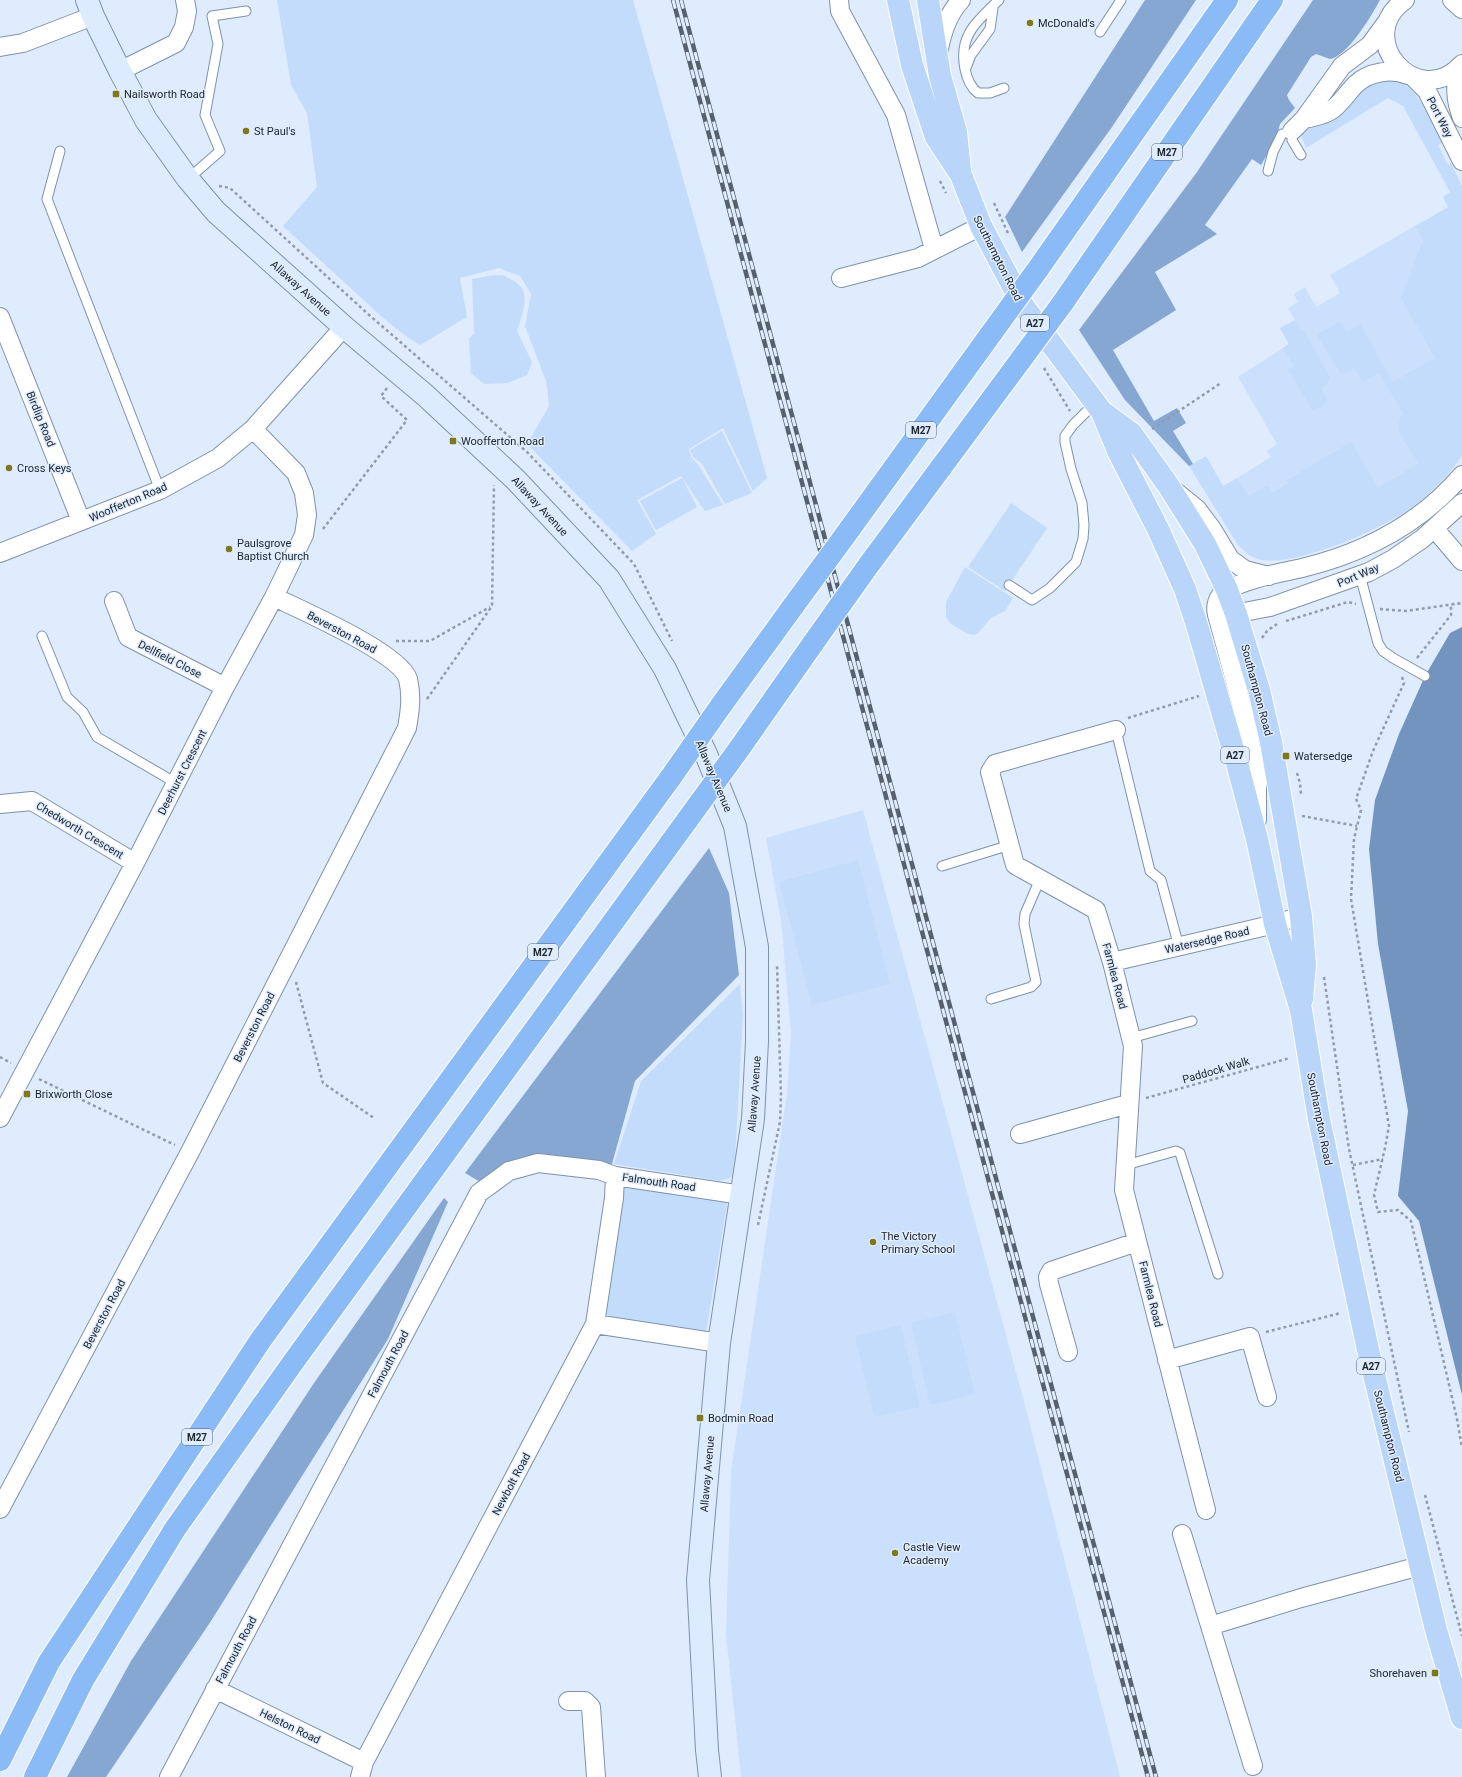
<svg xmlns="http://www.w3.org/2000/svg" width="1462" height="1777" font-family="Roboto,sans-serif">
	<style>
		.built { fill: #cbe0fc }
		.green { fill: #c3dcfb }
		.forest { fill: #85a7d2 }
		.water { fill: #7394be }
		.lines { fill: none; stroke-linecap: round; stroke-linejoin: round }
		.lane-casing { stroke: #7e92ab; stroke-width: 11 }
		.street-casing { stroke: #7e92ab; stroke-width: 20 }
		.secondary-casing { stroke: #7e92ab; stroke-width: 24 }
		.primary-casing { stroke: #fff; stroke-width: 24 }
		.highway-casing { stroke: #fff; stroke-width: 24 }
		.path { stroke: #919caa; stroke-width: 2.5; stroke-dasharray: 3 3; stroke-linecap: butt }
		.lane { stroke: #fff; stroke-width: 9 }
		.street { stroke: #fff; stroke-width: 18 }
		.secondary { stroke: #dcebfd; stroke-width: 22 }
		.primary { stroke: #b9d6fa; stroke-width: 22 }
		.highway { stroke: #8bbbf7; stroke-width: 22 }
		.rail-casing { stroke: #57606c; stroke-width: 4.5 }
		.rail { stroke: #dfecfd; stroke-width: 3; stroke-dasharray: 9; stroke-linecap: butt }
		.highway-bridge-casing { stroke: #fff; stroke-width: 24; stroke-linecap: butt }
		.highway-bridge { stroke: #8bbbf7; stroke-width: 22 }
		.poi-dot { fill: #7e771b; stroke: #dfecfd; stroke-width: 1.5 }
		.labels { text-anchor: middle; stroke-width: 3; stroke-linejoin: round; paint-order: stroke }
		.shield { fill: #dfecfd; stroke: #59636f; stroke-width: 1 }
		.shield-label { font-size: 10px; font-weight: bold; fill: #202832 }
		.poi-label { font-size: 11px; fill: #202832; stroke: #dfecfd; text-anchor: start }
		.street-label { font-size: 11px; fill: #202832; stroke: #dfecfd }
	</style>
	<rect width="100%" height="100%" fill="#dfecfd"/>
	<path class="built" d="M1425,220L1454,272L1405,303L1436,358L1431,442L1415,469L1377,492L1350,447L1272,493L1268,485L1248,497L1237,478L1271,457L1267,451L1277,444L1238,377L1289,344L1280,328L1295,320L1288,308L1298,302L1294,294L1305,287L1316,307L1340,293L1330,275Z
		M863,810L1021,1390L1120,1777H741L726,1634L731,1472L787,1094L791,1033L781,920L766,838Z"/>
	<path class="green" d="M277,0H633L767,478L753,491L723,428L689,449L691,457L699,466L723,505L705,511L681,476L637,500L656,534L632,551L527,444L549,406L546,381L525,326L531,294L520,276L499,268L460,278L467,317L420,345L403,334L381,316L283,226L317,187L307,113L291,85Z
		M1373,80C1381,80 1390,79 1398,81C1418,87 1433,125 1442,143L1438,145L1448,165L1451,163L1462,186V456C1449,475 1432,492 1414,506C1385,528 1293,569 1258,559C1249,556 1242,550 1236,542L1189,466L1206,456L1223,486L1237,478L1248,496L1268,485L1272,493L1288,483L1287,480L1351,442L1378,488L1419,463C1409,448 1391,429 1403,413L1379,373L1363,382L1354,368L1344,374L1340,373L1317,335L1340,321L1346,332L1360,324L1393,382L1435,358L1401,298L1423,240L1416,226L1448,207L1443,197L1450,192L1403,106L1388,98L1306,148L1301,135L1305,129Z
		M503,275C508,278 513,280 517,283C532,294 521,317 517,331L532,362L527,375L508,383L484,384L471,373L469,339L474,333L472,279L488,276Z
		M1295,320L1301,330H1303L1330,377L1328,383L1321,389L1328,402L1313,411L1288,370L1294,366L1283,348L1289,344L1280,328Z
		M722,431L752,493L725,504L702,464L693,457L690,450Z
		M682,478L697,507L656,530L640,501Z
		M1011,503L1047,528L1005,591L968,567Z
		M965,567L1013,598L1005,611L991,618L978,633L974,635L968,634L950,623L946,617V602Z
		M858,860L890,984L812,1005L779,882Z
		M740,984L743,1015L734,1176L720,1181L614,1164L641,1081Z
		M623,1184L728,1198L706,1333L608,1317L603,1310Z
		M955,1312L975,1394L930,1405L911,1323Z
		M901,1325L920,1407L874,1417L855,1336Z"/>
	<path class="forest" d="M1145,0H1196L1112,127L1022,252L1005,217Z
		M1313,0H1380C1372,15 1347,57 1330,59L1316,54L1311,57L1287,95L1289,100L1295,108L1280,124L1276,139L1261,165L1252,159L1205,225L1217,234L1155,272L1176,310L1113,350L1154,421L1177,408L1186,423L1173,431L1193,464L1189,466L1125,400L1079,330L1197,172Z
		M709,848L729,893L739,975L635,1081L612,1164L545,1157L482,1183L465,1173Z
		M444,1198L448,1202L388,1339L211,1621L106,1777H67L131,1661L314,1383Z"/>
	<path class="water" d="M1462,627V1395L1419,1221L1398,1196L1408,1111L1378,944L1369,849L1375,800L1399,734L1425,676L1450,633Z"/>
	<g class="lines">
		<g class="lane-casing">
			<path id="lane" d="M999,0C977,21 958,36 965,69C967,79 970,87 978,93H990L1004,88
				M1100,32L1121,0
				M966,68L971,55L990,29L993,8
				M1292,140L1301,155
				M60,151L47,199L160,490
				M1268,171L1273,152L1282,134
				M188,179L220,151L205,115L218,44L212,16L246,11
				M1360,575L1378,643L1383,651L1393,658L1425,676
				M1009,585L1032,600L1050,588L1076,562L1083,539L1084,525L1082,503L1071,469L1065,442V436L1073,425L1095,403
				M42,636L67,697L83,712L97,737L176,783
				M1116,730L1150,871L1161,880L1179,947
				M942,866L1010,845
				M991,999L1031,987L1036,982L1024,924L1025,914L1040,879
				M1131,1038L1192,1021
				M1126,1165L1172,1152L1176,1151L1180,1153L1218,1274"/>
		</g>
		<g class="street-casing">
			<path id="street" d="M839,0L840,11L896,115L934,249
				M1405,0C1352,37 1417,113 1462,64
				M1452,0L1462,9
				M0,47L23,43L93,16
				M938,53C942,34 947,15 961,0
				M1461,65C1454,84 1455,99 1462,118
				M120,71L176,43L184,27L187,11L185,0
				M1413,77L1427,91L1462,161
				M1304,119C1314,117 1325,115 1333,109C1342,102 1348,92 1356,84C1369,72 1392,68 1408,75
				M1292,131L1304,119L1342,66L1370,45L1386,23
				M841,278L918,258L981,226
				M0,317L81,521
				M1176,492L1197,509L1212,529L1230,559L1245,570L1269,576
				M1434,528L1462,561
				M0,553L160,490L218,458L253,429L344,327
				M114,601L128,637L225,687
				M1223,616L1270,607L1369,572L1393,559L1422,539L1462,503
				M1116,730L995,764L990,772L1015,865L1096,910L1112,962L1133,1046L1124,1190L1206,1510
				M0,804L32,801L135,863
				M1257,820V780L1253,758L1244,714L1217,615C1215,606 1217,596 1226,591C1244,579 1280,573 1302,568C1364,553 1420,524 1462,475
				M1112,962L1275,924L1301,916
				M0,1118L135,863L225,687L274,597L304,535L307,515L304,493L296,473L253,429
				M1020,1134L1128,1104
				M595,1324L719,1343
				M1068,1352L1049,1284L1048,1277L1051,1271L1137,1242
				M1167,1360L1250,1337L1267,1397
				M0,1509L190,1152L407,728C410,711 412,696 408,679C400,653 301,610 274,597
				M1182,1534L1253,1766
				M1210,1626L1301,1598L1420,1566
				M215,1689L364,1762
				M568,1701H585L591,1707L596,1777
				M169,1777L479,1193L509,1171L538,1163L599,1170L615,1176L742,1195
				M360,1777L364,1762L595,1324L614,1198L615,1176"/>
		</g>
		<g class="secondary-casing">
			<path id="secondary" d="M87,0L93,16L120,71L146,120L188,179L216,212L344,327L425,395L516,480L609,579L665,669L706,754L735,826L757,947V1041L753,1119L719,1343L698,1580L707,1750L710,1777"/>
		</g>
		<g class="primary-casing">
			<path id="primary" d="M898,0L912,65L936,137L961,175L981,226L1024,307L1102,412L1119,453L1158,529L1185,589L1196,622L1237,763L1257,839L1275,924L1301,1010L1319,1119L1368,1350L1436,1630L1462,1718
				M928,0L940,76L956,132L960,170
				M1102,412L1131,433L1168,485L1205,544L1227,590L1236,614L1259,690L1271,742L1301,916L1305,965L1302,999"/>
		</g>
		<g class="highway-casing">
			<path id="highway" d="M1038,269L1227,0
				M1062,304L1272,0
				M849,530L993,331
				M868,566L1014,369
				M720,707L794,605
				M739,749L814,642
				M0,1760L49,1662L260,1341L671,777
				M35,1777L83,1680L175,1529L294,1361L688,819"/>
		</g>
		<path class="path" d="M940,181L946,193
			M219,186L230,188L368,314L527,452L634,564L672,641
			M994,203L1008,233
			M1044,368L1070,411
			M1152,429L1221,383
			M323,529L407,420L381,396L387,388
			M1380,609L1406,611L1462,603
			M1286,621L1348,602L1356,604
			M1262,638L1267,631L1277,624
			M396,641H430L490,607
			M1417,658L1451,615V605
			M1402,677L1404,683L1373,751L1356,799L1361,810L1354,839L1351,899L1389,1126L1385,1148L1374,1195L1378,1212L1398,1210L1411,1221L1457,1419L1462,1448
			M427,699L492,606L494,485
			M1128,718L1199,696
			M1297,773L1300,783L1301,794
			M1302,816L1357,826
			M1324,977L1349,1149L1409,1432
			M296,982L323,1083L374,1118
			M0,1057L11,1063
			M39,1079L175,1145
			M1146,1098L1290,1058
			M1353,1165L1383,1159
			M758,1225L780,1122L781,1096L777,965
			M1266,1332L1341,1313
			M1425,1495L1462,1636"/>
		<use href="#lane" class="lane"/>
		<use href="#street" class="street"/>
		<use href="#secondary" class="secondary"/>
		<use href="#primary" class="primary"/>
		<use href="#highway" class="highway"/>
		<g class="rail-casing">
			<path id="rail" d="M673,0L1148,1777
				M681,0L1156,1777"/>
		</g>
		<use href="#rail" class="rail"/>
		<g class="highway-bridge-casing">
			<path id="highway-bridge" d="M993,331L1038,269
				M1014,369L1062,304
				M794,605L849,530
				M814,642L868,566
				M671,777L720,707
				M688,819L739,749"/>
		</g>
		<use href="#highway-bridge" class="highway-bridge"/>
	</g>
	<g class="poi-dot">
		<circle cx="1030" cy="23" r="4"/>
		<rect x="112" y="90" width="8" height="8" rx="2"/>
		<circle cx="246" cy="131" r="4"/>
		<rect x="449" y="437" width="8" height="8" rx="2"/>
		<circle cx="9" cy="468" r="4"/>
		<circle cx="229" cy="549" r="4"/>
		<rect x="1282" y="752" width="8" height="8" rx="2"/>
		<rect x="23" y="1090" width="8" height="8" rx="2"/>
		<circle cx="873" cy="1242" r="4"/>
		<rect x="696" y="1414" width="8" height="8" rx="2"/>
		<circle cx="895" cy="1553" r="4"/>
		<rect x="1431" y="1669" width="8" height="8" rx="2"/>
	</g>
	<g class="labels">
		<g class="shield">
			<rect x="1152" y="144" width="30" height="16" rx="3"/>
			<rect x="1021" y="315" width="28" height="16" rx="3"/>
			<rect x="906" y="422" width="30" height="16" rx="3"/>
			<rect x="1221" y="747" width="28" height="16" rx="3"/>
			<rect x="528" y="944" width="30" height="16" rx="3"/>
			<rect x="1357" y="1358" width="28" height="16" rx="3"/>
			<rect x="182" y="1429" width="30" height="16" rx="3"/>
		</g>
		<g class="shield-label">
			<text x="1167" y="156">M27</text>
			<text x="1035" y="327">A27</text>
			<text x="921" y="434">M27</text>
			<text x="1235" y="759">A27</text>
			<text x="543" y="956">M27</text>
			<text x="1371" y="1370">A27</text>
			<text x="197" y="1441">M27</text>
		</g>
		<g class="poi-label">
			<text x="1038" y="27">McDonald's</text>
			<text x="124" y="98">Nailsworth Road</text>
			<text x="254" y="135">St Paul's</text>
			<text x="461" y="445">Woofferton Road</text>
			<text x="17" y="472">Cross Keys</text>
			<text x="237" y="547">Paulsgrove<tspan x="237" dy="13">Baptist Church</tspan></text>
			<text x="1294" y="760">Watersedge</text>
			<text x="35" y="1098">Brixworth Close</text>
			<text x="881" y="1240">The Victory<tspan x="881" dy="13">Primary School</tspan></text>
			<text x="708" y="1422">Bodmin Road</text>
			<text x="903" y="1551">Castle View<tspan x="903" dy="13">Academy</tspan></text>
			<text x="1427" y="1677" text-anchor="end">Shorehaven</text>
		</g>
		<g class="street-label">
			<text transform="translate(1440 117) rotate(63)" y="4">Port Way</text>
			<text transform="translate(998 258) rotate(63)" y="4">Southampton Road</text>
			<text transform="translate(301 288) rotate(42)" y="4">Allaway Avenue</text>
			<text transform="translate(41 419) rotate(68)" y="4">Birdlip Road</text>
			<text transform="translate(128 502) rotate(-23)" y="4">Woofferton Road</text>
			<text transform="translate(540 506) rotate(47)" y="4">Allaway Avenue</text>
			<text transform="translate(1358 575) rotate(-23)" y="4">Port Way</text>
			<text transform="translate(342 632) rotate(28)" y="4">Beverston Road</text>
			<text transform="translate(170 659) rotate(27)" y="4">Dellfield Close</text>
			<text transform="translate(1257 690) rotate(75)" y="4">Southampton Road</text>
			<text transform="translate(182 772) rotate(-63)" y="4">Deerhurst Crescent</text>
			<text transform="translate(714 776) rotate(67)" y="4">Allaway Avenue</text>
			<text transform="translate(80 830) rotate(31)" y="4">Chedworth Crescent</text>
			<text transform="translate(1207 940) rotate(-13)" y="4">Watersedge Road</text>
			<text transform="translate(1115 976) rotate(75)" y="4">Farmlea Road</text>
			<text transform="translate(254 1027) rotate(-63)" y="4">Beverston Road</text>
			<text transform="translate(1216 1070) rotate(-16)" y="4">Paddock Walk</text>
			<text transform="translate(754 1094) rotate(-86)" y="4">Allaway Avenue</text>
			<text transform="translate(1320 1119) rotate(79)" y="4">Southampton Road</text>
			<text transform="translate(659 1182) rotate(8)" y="4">Falmouth Road</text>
			<text transform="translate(1151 1294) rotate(76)" y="4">Farmlea Road</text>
			<text transform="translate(104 1314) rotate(-62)" y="4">Beverston Road</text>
			<text transform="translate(388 1364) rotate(-62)" y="4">Falmouth Road</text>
			<text transform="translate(1389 1436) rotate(76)" y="4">Southampton Road</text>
			<text transform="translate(707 1474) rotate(-85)" y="4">Allaway Avenue</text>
			<text transform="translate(511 1484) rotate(-62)" y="4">Newbolt Road</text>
			<text transform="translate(236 1650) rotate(-62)" y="4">Falmouth Road</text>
			<text transform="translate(290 1726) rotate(26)" y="4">Helston Road</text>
		</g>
	</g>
</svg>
